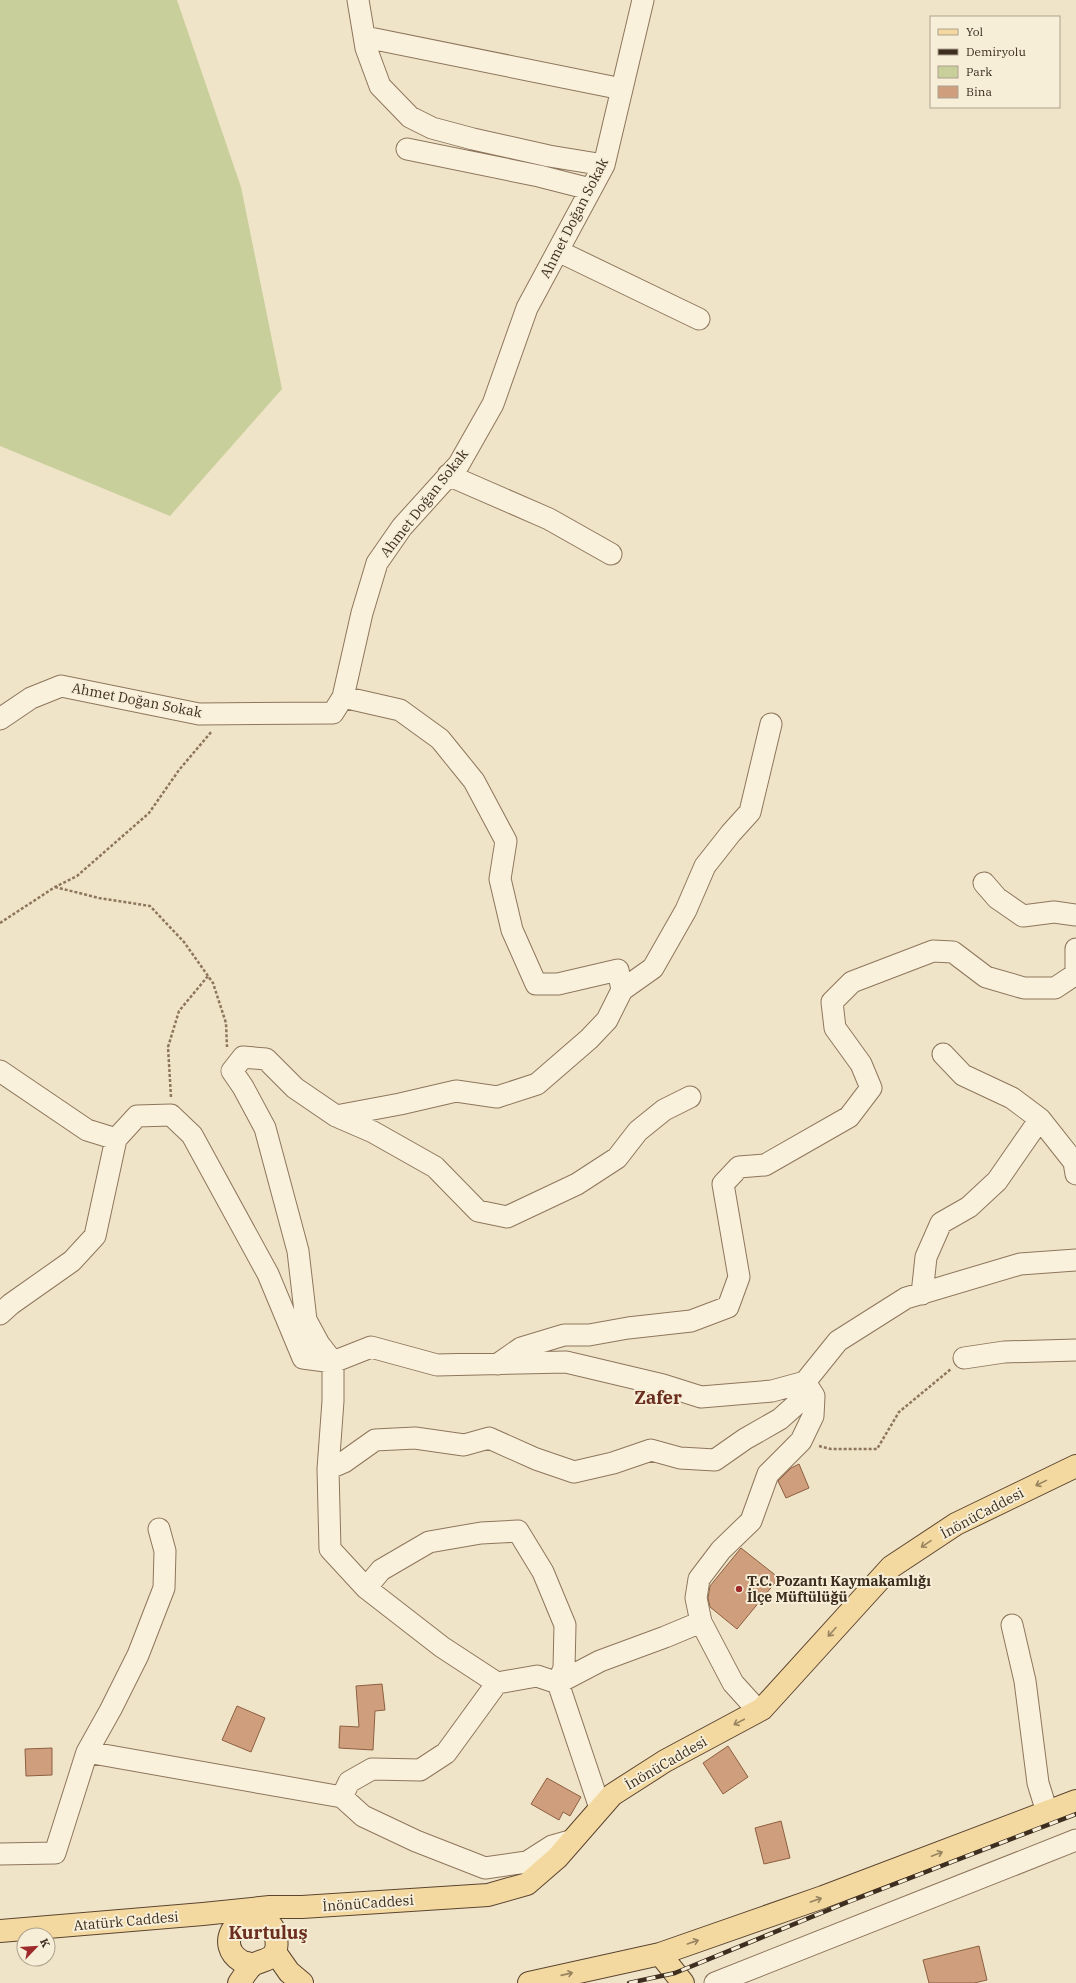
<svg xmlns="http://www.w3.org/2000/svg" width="1076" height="1983" font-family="'IBM Plex Serif',serif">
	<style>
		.green { fill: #c9cf9b }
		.building { fill: #cf9f7d; stroke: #8d5f41 }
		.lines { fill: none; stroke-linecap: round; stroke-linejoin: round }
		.minor-casing { stroke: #8d765c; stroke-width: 23 }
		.major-casing { stroke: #5b4430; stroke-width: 24 }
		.path { stroke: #8d765c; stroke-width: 2.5; stroke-dasharray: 3 2; stroke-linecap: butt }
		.minor { stroke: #faf1dc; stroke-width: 21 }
		.major { stroke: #f3d9a0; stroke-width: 22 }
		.rail-casing { stroke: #3d2e20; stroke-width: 4.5 }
		.rail { stroke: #f7eed8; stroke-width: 3; stroke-dasharray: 9; stroke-linecap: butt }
		.oneway { stroke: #988460 }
		.poi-dot { fill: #9e2a2b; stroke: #f7eed8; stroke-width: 1.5 }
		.labels { text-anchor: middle; stroke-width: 4; stroke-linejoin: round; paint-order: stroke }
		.street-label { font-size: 14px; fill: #3d2e20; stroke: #f7eed8 }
		.poi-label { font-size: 14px; font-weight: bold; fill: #3d2e20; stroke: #f7eed8; text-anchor: start }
		.district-label { font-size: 18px; font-weight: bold; fill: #6b2e1e; stroke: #f7eed8 }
	</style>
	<rect width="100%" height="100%" fill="#f0e4c8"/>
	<path class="green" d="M0,0H177L241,187L282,389L170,516L0,446Z"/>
	<path class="building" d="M799,1464L809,1488L786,1498L778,1481L791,1468Z
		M741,1548L779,1578L737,1629L710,1607L708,1598L710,1586Z
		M382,1684L385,1710L375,1711L373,1750L339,1748L340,1726L359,1727L356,1686Z
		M237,1706L265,1718L251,1752L222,1740Z
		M728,1746L748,1777L723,1794L703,1763Z
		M52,1748V1775L26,1776L25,1749Z
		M547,1778L581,1797L570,1816L563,1812L559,1820L531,1804Z
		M781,1821L790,1858L764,1864L755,1828Z
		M979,1946L987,1980L974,1983H929L923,1960Z"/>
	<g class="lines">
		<g class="minor-casing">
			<path id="minor" d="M358,0L366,48L380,86L410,117L432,128L473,139L549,156L604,165
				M365,37L622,89
				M407,149L539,176L590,189
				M558,251L699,319
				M448,475L549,519L611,554
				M0,719L31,698L61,686L199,714L333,713L343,697L362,613L377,563L402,527L459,464L493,404L527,308L604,165L643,0
				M984,883L997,898L1023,916L1054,912L1076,915
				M622,990L653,968L686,910L705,866L731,833L750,812L771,724
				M943,1054L963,1075L1012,1098L1040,1119
				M0,1071L87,1130L116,1139
				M336,1116L400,1104L456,1091L497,1097L537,1084L589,1039L607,1020L622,990L618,970L558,984H536L512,930L500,879L506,841L474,781L440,739L400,710L343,697
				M922,1294L926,1257L941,1223L969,1207L997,1181L1040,1119L1074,1162L1076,1174
				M0,1314L11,1304L72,1261L95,1236L116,1139L137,1116L171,1115L192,1135L268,1274L303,1358L333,1362L371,1347L437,1365L566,1362L663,1385L701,1397L772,1391L805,1382L838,1341L906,1298L1020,1264L1076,1260
				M964,1358L1004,1352L1076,1350
				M498,1364L521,1348L564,1335H589L628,1328L691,1321L728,1307L739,1277L723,1184L739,1167L765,1165L849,1117L871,1088L861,1064L835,1028L832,1002L852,982L933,951L953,952L986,977L1024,988H1055L1076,974V949
				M328,1469L344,1462L375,1440L415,1438L464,1445L489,1438L536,1459L574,1472L613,1463L651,1450L680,1458L715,1460L745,1439L780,1419L799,1402L805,1382L814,1396L813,1416L801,1441L768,1474L751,1521L721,1550L699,1579L696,1598L701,1622L733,1683L752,1704L762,1709
				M366,1588L381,1570L429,1542L481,1533L518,1531L543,1572L565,1625L564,1668L558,1683
				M1012,1625L1025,1681L1038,1783L1047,1812
				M558,1683L600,1661L665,1637L701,1622
				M87,1752L111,1709L138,1655L164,1588L165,1551L159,1529
				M342,1797L349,1782L372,1769L420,1770L446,1753L497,1683
				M600,1808L558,1683L537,1676L497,1683L442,1647L366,1588L330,1549L328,1469L333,1401V1362L319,1344L306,1320L298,1251L265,1128L243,1087L232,1071L243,1057L266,1059L295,1088L336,1116L373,1132L435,1167L478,1211L507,1217L577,1184L617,1158L638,1131L664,1110L690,1097
				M0,1854L55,1853L87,1752L342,1797L363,1816L416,1841L485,1868L527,1862L552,1846L573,1840
				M715,1983L1076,1840"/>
		</g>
		<g class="major-casing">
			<path id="major" d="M0,1931L203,1914L270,1907H302L488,1895L527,1884L557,1858L612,1795L665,1761L762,1709L891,1567L956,1524L1076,1466
				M275,1952L289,1972L302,1983
				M660,1954L683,1983
				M239,1983C243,1978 247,1970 252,1966C258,1960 270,1962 275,1952C278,1946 276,1937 274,1931C273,1926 267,1920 262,1919C234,1911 216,1946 241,1961C244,1963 249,1963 252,1965
				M529,1983L660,1954L823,1897L1076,1801"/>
		</g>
		<path class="path" d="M55,887L99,898L150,906L184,942L213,983L226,1023L227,1047
			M0,923L55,887L77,876L149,813L179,770L212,731
			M171,1097L168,1047L179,1011L208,976
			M819,1446L831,1449H877L899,1412L951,1369"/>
		<use href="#minor" class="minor"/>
		<use href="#major" class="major"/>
		<g class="rail-casing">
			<path id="rail" d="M629,1983L675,1973L848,1902L1076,1814"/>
		</g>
		<use href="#rail" class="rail"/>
	</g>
	<defs><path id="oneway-shaft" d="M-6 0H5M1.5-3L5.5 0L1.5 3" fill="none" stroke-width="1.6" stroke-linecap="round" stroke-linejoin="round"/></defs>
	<g class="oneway">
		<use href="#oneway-shaft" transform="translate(1041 1483) rotate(154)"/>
		<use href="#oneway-shaft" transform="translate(926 1544) rotate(146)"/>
		<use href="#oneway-shaft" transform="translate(832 1632) rotate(132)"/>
		<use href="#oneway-shaft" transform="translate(739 1722) rotate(152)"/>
		<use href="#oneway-shaft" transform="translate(937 1854) rotate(-21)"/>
		<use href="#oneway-shaft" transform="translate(816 1900) rotate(-19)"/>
		<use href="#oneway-shaft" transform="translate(693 1942) rotate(-19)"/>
		<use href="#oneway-shaft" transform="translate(567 1974) rotate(-13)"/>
	</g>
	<circle class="poi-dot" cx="739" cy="1589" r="4"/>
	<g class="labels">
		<g class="street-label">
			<text transform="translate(574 218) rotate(-63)" y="5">Ahmet Doğan Sokak</text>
			<text transform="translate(424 503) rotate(-52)" y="5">Ahmet Doğan Sokak</text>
			<text transform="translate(137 700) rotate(11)" y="5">Ahmet Doğan Sokak</text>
			<text transform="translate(982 1513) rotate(-28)" y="5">İnönüCaddesi</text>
			<text transform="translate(666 1763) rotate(-30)" y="5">İnönüCaddesi</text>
			<text transform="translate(368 1903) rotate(-4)" y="5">İnönüCaddesi</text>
			<text transform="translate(126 1921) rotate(-5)" y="5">Atatürk Caddesi</text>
		</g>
		<g class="poi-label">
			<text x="747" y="1586">T.C. Pozantı Kaymakamlığı<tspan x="747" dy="16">İlçe Müftülüğü</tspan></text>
		</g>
		<g class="district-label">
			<text x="658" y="1404">Zafer</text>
			<text x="268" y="1939">Kurtuluş</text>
		</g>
	</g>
	<rect x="930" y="16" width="130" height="92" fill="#f7eed8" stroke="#ada18e"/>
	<rect x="938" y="29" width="20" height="6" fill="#f3d9a0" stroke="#ada18e"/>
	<text x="966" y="36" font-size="12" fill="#3d2e20">Yol</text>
	<rect x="938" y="49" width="20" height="6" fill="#3d2e20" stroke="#ada18e"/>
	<text x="966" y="56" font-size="12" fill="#3d2e20">Demiryolu</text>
	<rect x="938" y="66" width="20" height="12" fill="#c9cf9b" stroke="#ada18e"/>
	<text x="966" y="76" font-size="12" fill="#3d2e20">Park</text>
	<rect x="938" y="86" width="20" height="12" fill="#cf9f7d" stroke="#ada18e"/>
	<text x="966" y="96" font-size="12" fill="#3d2e20">Bina</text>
	<g transform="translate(36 1947) rotate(65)"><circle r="19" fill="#f7eed8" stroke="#ada18e"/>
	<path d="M0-3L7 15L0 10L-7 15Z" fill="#9e2a2b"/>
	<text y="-6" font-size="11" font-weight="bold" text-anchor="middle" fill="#3d2e20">K</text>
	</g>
</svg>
